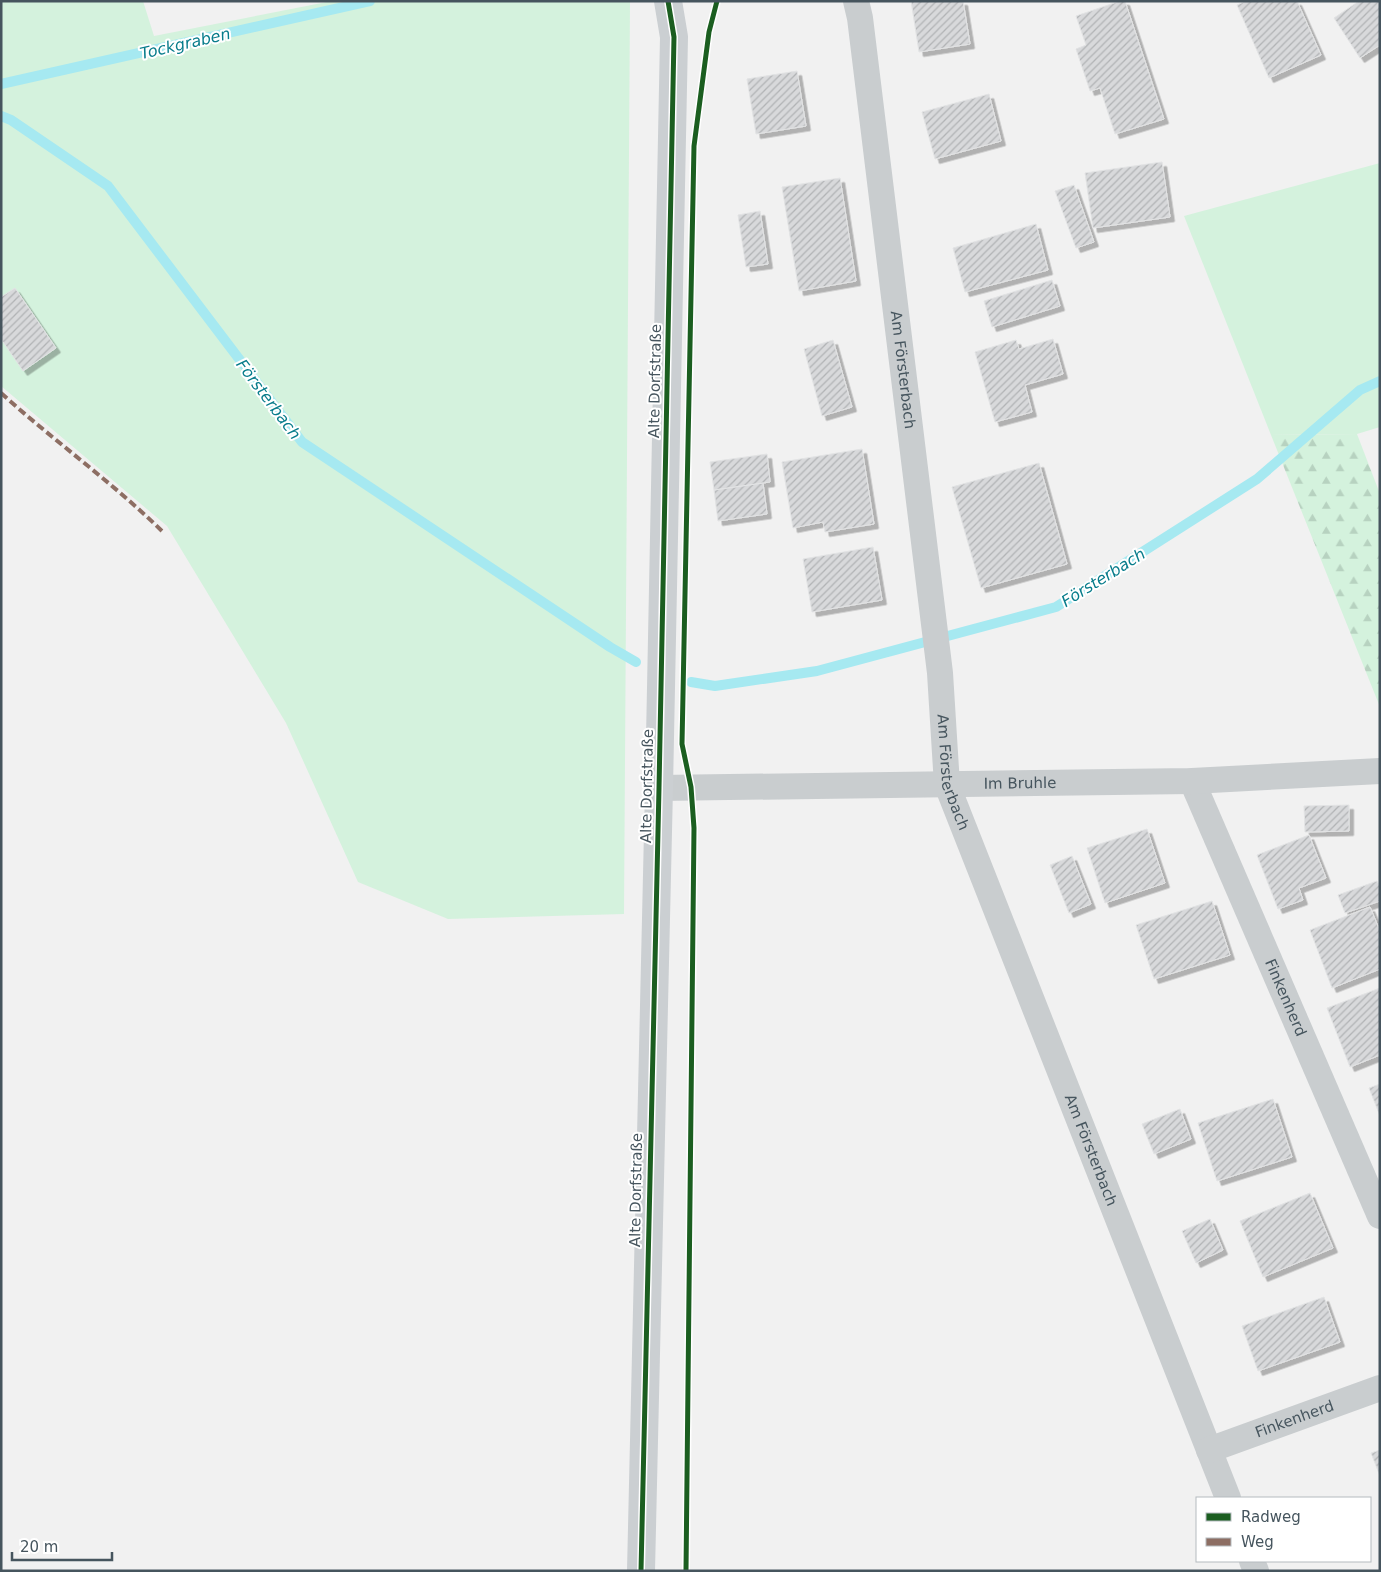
<svg xmlns="http://www.w3.org/2000/svg" width="1381" height="1572" font-family="'DejaVu Sans',sans-serif">
	<style>
		.green { fill: #d4f2dd }
		.forest { fill: url(#forest-firs) }
		.lines { fill: none; stroke-linecap: round; stroke-linejoin: round }
		.stream { stroke: #a6e9f1; stroke-width: 10 }
		.building { fill: url(#building-hatch); stroke: #e2e3e4; filter: url(#shadow) }
		.street { stroke: #c9cdcf; stroke-width: 26 }
		.secondary { stroke: #cbcfd2; stroke-width: 28 }
		.quiet { stroke: #8d6e63; stroke-width: 4; stroke-dasharray: 8 4; stroke-linecap: butt }
		.cycleway-casing { stroke: #fff; stroke-width: 8 }
		.cycleway { stroke: #1b5e20; stroke-width: 5 }
		.labels { text-anchor: middle; stroke-width: 4; stroke-linejoin: round; paint-order: stroke }
		.street-label { font-size: 15px; fill: #46555e; stroke: #fff }
		.water-label { font-size: 16px; font-style: italic; fill: #077c8b; stroke: #fff }
	</style>
	<defs>
		<pattern id="forest-firs" width="22" height="20" patternUnits="userSpaceOnUse" patternTransform="scale(1.25)"><rect width="22" height="20" fill="#d4f2dd"/><path d="M5 1l3.5 6h-7zM16 11l3.5 6h-7z" fill="#b7d2c0"/></pattern>
		<pattern id="building-hatch" width="6" height="6" patternUnits="userSpaceOnUse" patternTransform="scale(1.25)"><rect width="6" height="6" fill="#d8d9db"/><path d="M-1 1l2-2M0 6l6-6M5 7l2-2" fill="none" stroke="#b1b3b5"/></pattern>
		<filter id="shadow"><feDropShadow dx="4.5" dy="4.5" stdDeviation="0" flood-color="#0004"/></filter>
	</defs>
	<rect width="100%" height="100%" fill="#f1f1f1"/>
	<path class="green" d="M1,1H143L154,36L332,1H630L624,914L448,919L358,882L286,723L167,526L1,386Z
		M1380,163V427L1357,434L1271,435L1184,216Z"/>
	<path class="forest" d="M1357,434L1380,494V707L1271,435Z"/>
	<g class="lines">
		<path class="stream" d="M1,84L370,1
			M1,116L11,120L108,186L302,442L610,647L636,662
			M691,682L715,686L817,671L1056,607L1257,479L1360,390L1380,381"/>
	</g>
	<path class="building" d="M911,1H963L970,44L919,52Z
		M1120,1H1125L1164,119L1115,134L1100,88L1090,91L1076,49L1086,45L1076,16Z
		M1246,1H1297L1321,55L1269,78L1237,5Z
		M1359,1H1380V45L1360,58L1334,18Z
		M797,71L806,126L756,134L747,79Z
		M989,94L1001,141L935,159L922,112Z
		M1162,162L1170,217L1093,228L1085,173Z
		M840,178L856,281L799,291L782,187Z
		M1074,185L1094,242L1076,248L1055,191Z
		M760,211L768,264L746,267L738,215Z
		M1036,224L1048,270L965,292L953,248Z
		M1052,280L1060,306L992,327L984,301Z
		M15,288L56,348L23,371L1,339V297Z
		M1053,339L1063,374L1025,385L1032,412L995,422L975,352L1016,340L1019,349Z
		M833,340L852,407L822,416L804,349Z
		M862,449L874,524L825,532L823,522L793,528L782,462Z
		M767,454L770,482L714,490L710,462Z
		M1039,463L1067,564L981,588L952,487Z
		M763,483L767,514L718,521L714,490Z
		M873,547L882,600L812,612L803,559Z
		M1349,805V831L1305,832L1304,806Z
		M1147,829L1165,883L1105,903L1087,848Z
		M1309,835L1326,878L1299,888L1303,900L1278,909L1257,855Z
		M1072,856L1091,904L1069,913L1050,865Z
		M1377,881L1380,887V901L1345,913L1338,895Z
		M1212,901L1230,955L1154,979L1136,925Z
		M1370,907L1380,931V969L1332,988L1310,930Z
		M1380,988V1055L1350,1067L1327,1008Z
		M1380,1084V1116L1369,1088Z
		M1273,1099L1292,1157L1217,1181L1198,1123Z
		M1180,1109L1191,1139L1154,1154L1142,1124Z
		M1310,1193L1333,1248L1263,1277L1240,1221Z
		M1210,1219L1223,1250L1196,1263L1182,1231Z
		M1324,1297L1340,1342L1258,1371L1242,1326Z
		M1380,1450V1476L1371,1453Z"/>
	<g class="lines">
		<g class="street">
			<path id="s1" d="M856,1L860,18L934,624L940,673L947,785L1228,1498"/>
			<path id="s2" d="M1192,781L1380,1216"/>
			<path id="s3" d="M659,788L1192,781L1380,771"/>
			<path id="s4" d="M1209,1450L1380,1388"/>
			<path d="M1252,1561L1256,1571"/>
		</g>
		<path class="secondary" d="M641,1571L659,788L674,37L668,1"/>
		<path class="quiet" d="M1,393C54,441 112,482 163,532"/>
		<g class="cycleway-casing">
			<path id="cycleway" d="M641,1571L659,788L674,37L668,1
				M686,1571L694,828L691,787L682,744L694,146L709,32L717,1"/>
		</g>
		<use href="#cycleway" class="cycleway"/>
	</g>
	<g class="labels">
		<g class="street-label">
			<text dy="5" stroke="none"><textPath href="#s1" startOffset="372">Am Försterbach</textPath></text>
			<text transform="translate(655 381) rotate(-89)" y="5">Alte Dorfstraße</text>
			<text dy="5" stroke="none"><textPath href="#s1" startOffset="778">Am Försterbach</textPath></text>
			<text dy="5" stroke="none"><textPath href="#s3" startOffset="361">Im Bruhle</textPath></text>
			<text transform="translate(647 786) rotate(-89)" y="5">Alte Dorfstraße</text>
			<text dy="5" stroke="none"><textPath href="#s2" startOffset="236">Finkenherd</textPath></text>
			<text dy="5" stroke="none"><textPath href="#s1" startOffset="1182">Am Försterbach</textPath></text>
			<text transform="translate(636 1190) rotate(-89)" y="5">Alte Dorfstraße</text>
			<text dy="5" stroke="none"><textPath href="#s4" startOffset="91">Finkenherd</textPath></text>
		</g>
		<g class="water-label">
			<text transform="translate(185 43) rotate(-13)" y="6">Tockgraben</text>
			<text transform="translate(269 399) rotate(53)" y="6">Försterbach</text>
			<text transform="translate(1103 577) rotate(-32)" y="6">Försterbach</text>
		</g>
	</g>
	<rect width="1381" height="1572" fill="none" stroke="#46555e" stroke-width="5"/>
	<rect x="1196" y="1497" width="175" height="65" fill="#ffffff" stroke="#b5bbbf"/>
	<rect x="1206" y="1513" width="25" height="8" fill="#1b5e20" stroke="#b5bbbf"/>
	<text x="1241" y="1522" font-size="15" fill="#46555e">Radweg</text>
	<rect x="1206" y="1538" width="25" height="8" fill="#8d6e63" stroke="#b5bbbf"/>
	<text x="1241" y="1547" font-size="15" fill="#46555e">Weg</text>
	<path d="M12 1552v8h100v-8" fill="none" stroke="#46555e" stroke-width="2.5"/>
	<text x="20" y="1552" font-size="15" fill="#46555e" stroke="#ffffff" stroke-width="4" paint-order="stroke">20 m</text>
</svg>
